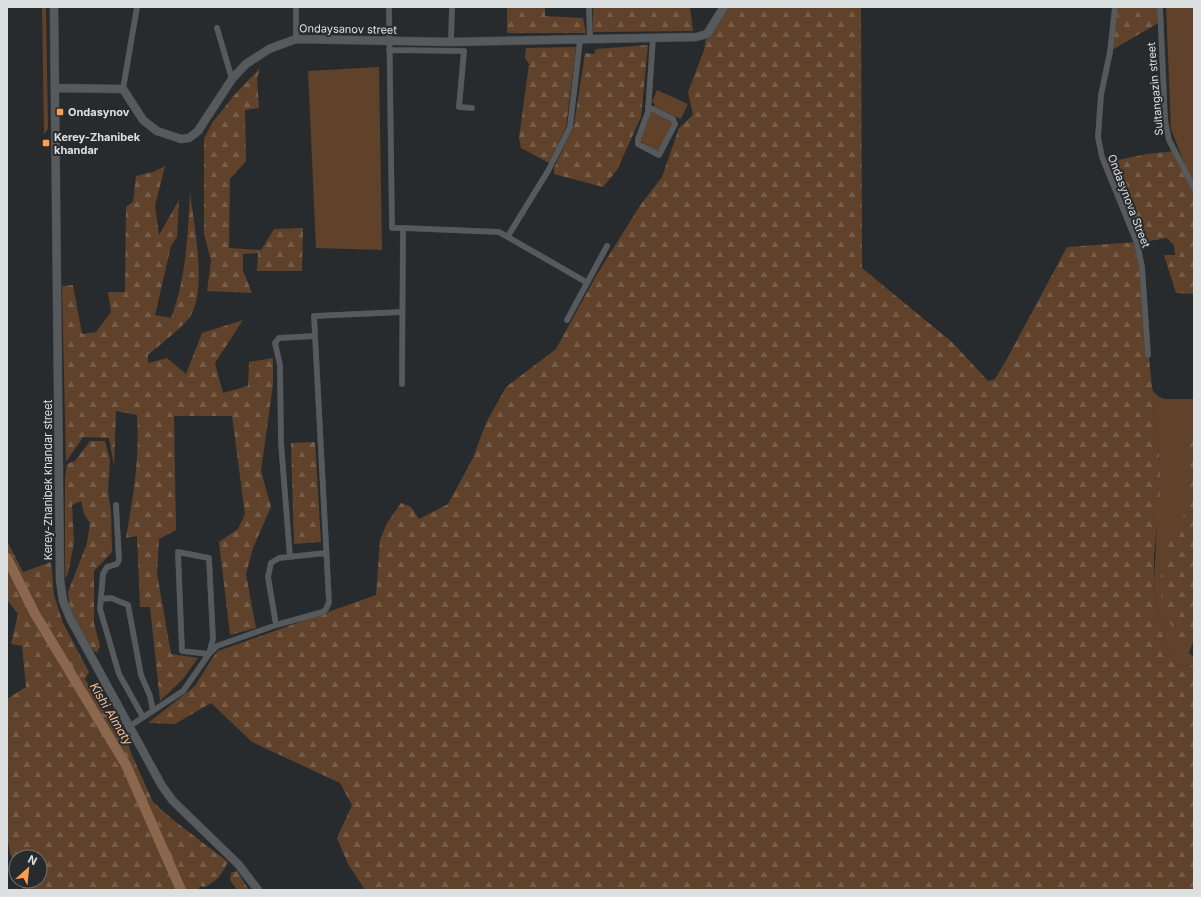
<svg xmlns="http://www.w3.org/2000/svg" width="1201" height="897" font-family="Inter,sans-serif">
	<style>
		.grass { fill: #60422a }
		.forest { fill: url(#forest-firs) }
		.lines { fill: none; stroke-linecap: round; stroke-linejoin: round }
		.river { stroke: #8a674d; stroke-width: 10 }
		.street-casing { stroke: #45484b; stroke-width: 6 }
		.secondary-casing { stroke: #45484b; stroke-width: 9 }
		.street { stroke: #565a5d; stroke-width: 5.5 }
		.secondary { stroke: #565a5d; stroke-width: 8 }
		.poi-dot { fill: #fb9e50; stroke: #272b2d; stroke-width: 1.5 }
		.labels { text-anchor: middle; stroke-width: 4; stroke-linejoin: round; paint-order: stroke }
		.street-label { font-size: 11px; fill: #dde0e1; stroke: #272b2d }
		.poi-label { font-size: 11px; font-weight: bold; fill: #dde0e1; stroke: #272b2d; text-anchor: start }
		.water-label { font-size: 12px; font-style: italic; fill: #f8bd91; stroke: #272b2d }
	</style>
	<defs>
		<pattern id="forest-firs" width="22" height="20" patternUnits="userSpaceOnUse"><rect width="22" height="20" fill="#60422a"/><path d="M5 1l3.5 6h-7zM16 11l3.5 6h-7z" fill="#765d49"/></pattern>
	</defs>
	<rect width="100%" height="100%" fill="#272b2d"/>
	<path class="grass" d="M42,7H46L48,129L44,134Z
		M1166,7H1194V188L1171,129Z
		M379,67L382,250L316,248L308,71Z
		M657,90L688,104L681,119L654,107L655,104L652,102Z
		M651,112L671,120L672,126L658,152L640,141L649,114Z
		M1152,390L1159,397L1165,399H1194V639L1189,653L1194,657V665L1178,667L1163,637L1167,630L1158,619L1154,583L1160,463Z"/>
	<path class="forest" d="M507,7H545V16L583,18L586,33H507Z
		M593,7H690L693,31L593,32Z
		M724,7H861L862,268L953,343L988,381L995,379L1008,357L1067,247L1137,242L1104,163L1147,154L1175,151L1194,188V294L1176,293L1164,255H1175L1174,245L1167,238L1137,243L1160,463V493L1154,555V583L1158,619L1167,630L1163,637L1178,667L1194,665V890H365L348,864L337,838L352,805L340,783L252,742L211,703L175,724L148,723L195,686L213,657L218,651L376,595L380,540L387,523L401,503L411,507L419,519L448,504L473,458L486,423L506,387L556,349L596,276L641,204L662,177L679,128L693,115L688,92L704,50L707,34Z
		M1115,7H1160V22L1107,53Z
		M648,45L641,117L617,170L603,187L554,174V168L574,125L585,53L594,54L596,49Z
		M576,47L566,127L549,163L521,148L519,138L529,64L525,58L526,48Z
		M260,68L257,78L259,108L245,110L246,161L230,179L229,248L261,250L274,229L303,228L302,271H257L258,253L243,254V271L252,293L207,291L211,261L204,234V139L212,123L236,93Z
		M165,166L155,206L159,235L179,200L177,237L171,246L155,315L171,318C186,280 188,233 190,193C194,225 208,292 189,318C179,331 160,344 148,355V363L167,358L186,374L202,333L243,320L215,363L223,393L248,386L249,362L273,358V384L261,471L271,507L253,548L246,574L256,628L230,635L219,542L238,529L245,514L232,416H174L176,530L159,539L157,573L171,654L198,658L183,679L160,701L150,607H140L137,536L126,538C133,497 140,457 137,415L116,411L114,466L109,438L83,437L66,462L62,286L73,285L82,334L96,332L111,312L108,292H125L126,207L133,202L136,176L153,172Z
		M1193,435H1194V632L1187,650L1183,651L1167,616L1161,594V575L1171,534L1183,518L1193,473L1183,448Z
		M90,441H105L110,460L108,491L111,511L112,552L94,571V623L100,646L97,653L93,650L76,623L69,604L68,592L87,543L90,523L84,514L81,501L72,505L74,542L68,574L65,578V478L67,464L75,461Z
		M315,442L321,542L294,544L291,443Z
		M7,541L23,572L51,562L54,595L63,623L89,672L85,679L106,714L124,732L132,755L153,802L172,819L228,862C222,874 217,882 204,887L200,886L198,890H23L20,881H40V857H16V870L10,853L7,836V699L26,687L22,646L11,644L18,614L7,600Z
		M237,871L249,890H237L230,880L231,873Z"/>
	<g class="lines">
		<path class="river" d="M7,558L35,614L126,765L181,890"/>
		<g class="street-casing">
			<path id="street" d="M296,7V39
				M389,7L392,228H403L402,384
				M589,7L590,40
				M1115,7L1110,52L1101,95L1098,137L1102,157L1137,243L1142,267L1148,355
				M1160,7L1165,120L1169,140L1194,188
				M217,28L232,79
				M451,42L452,7
				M389,50L464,51L459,107L472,108
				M123,89L137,7
				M648,107L673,119L675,124L659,155L638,144V139L648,112L653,38
				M403,228L499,232L586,282
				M508,236L548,171L570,127L580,40
				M567,320L607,246
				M116,505L119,560L117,564L107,567L103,574L100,609L119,674L143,717
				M178,552L209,558L213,639L209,654L182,651Z
				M290,557L281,443L280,365L275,343L279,338L315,336
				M102,599L111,598L128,605L141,675L150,696L153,711
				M276,625L268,577L271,563L279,558L326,553
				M130,726L183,691L209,654L217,646L276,625L323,612L326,609L329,602L314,316L402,312"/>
		</g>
		<g class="secondary-casing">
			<path id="secondary" d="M54,7L60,580L63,601L70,618L162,786L173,801L238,864L258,890
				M55,88L123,89L143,120L157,131L181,139L189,138L198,131L232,79L246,64L269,49L296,39L451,42L696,37L707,34L724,7"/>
		</g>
		<use href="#street" class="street"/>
		<use href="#secondary" class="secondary"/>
	</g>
	<g class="poi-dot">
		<rect x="56" y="108" width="8" height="8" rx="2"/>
		<rect x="42" y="139" width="8" height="8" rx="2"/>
	</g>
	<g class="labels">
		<g class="street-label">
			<text transform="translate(348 29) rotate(1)" y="4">Ondaysanov street</text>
			<text transform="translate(1155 89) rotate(-95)" y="4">Sultangazin street</text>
			<text transform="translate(1129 201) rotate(69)" y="4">Ondasynova Street</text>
			<text transform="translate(48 480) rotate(-90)" y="4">Kerey-Zhanibek khandar street</text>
		</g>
		<g class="poi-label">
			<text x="68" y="116">Ondasynov</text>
			<text x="54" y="141">Kerey-Zhanibek<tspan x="54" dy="13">khandar</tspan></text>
		</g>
		<g class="water-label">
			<text transform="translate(111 714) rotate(59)" y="4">Kіshі Almaty</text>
		</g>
	</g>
	<rect width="1201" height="897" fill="none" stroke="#dde0e1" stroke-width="16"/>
	<g transform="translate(28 869) rotate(27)"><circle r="19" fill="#272b2d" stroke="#707375"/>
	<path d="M0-3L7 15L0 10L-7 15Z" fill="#fb9e50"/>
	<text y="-6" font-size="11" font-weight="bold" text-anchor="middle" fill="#dde0e1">N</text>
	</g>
</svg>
